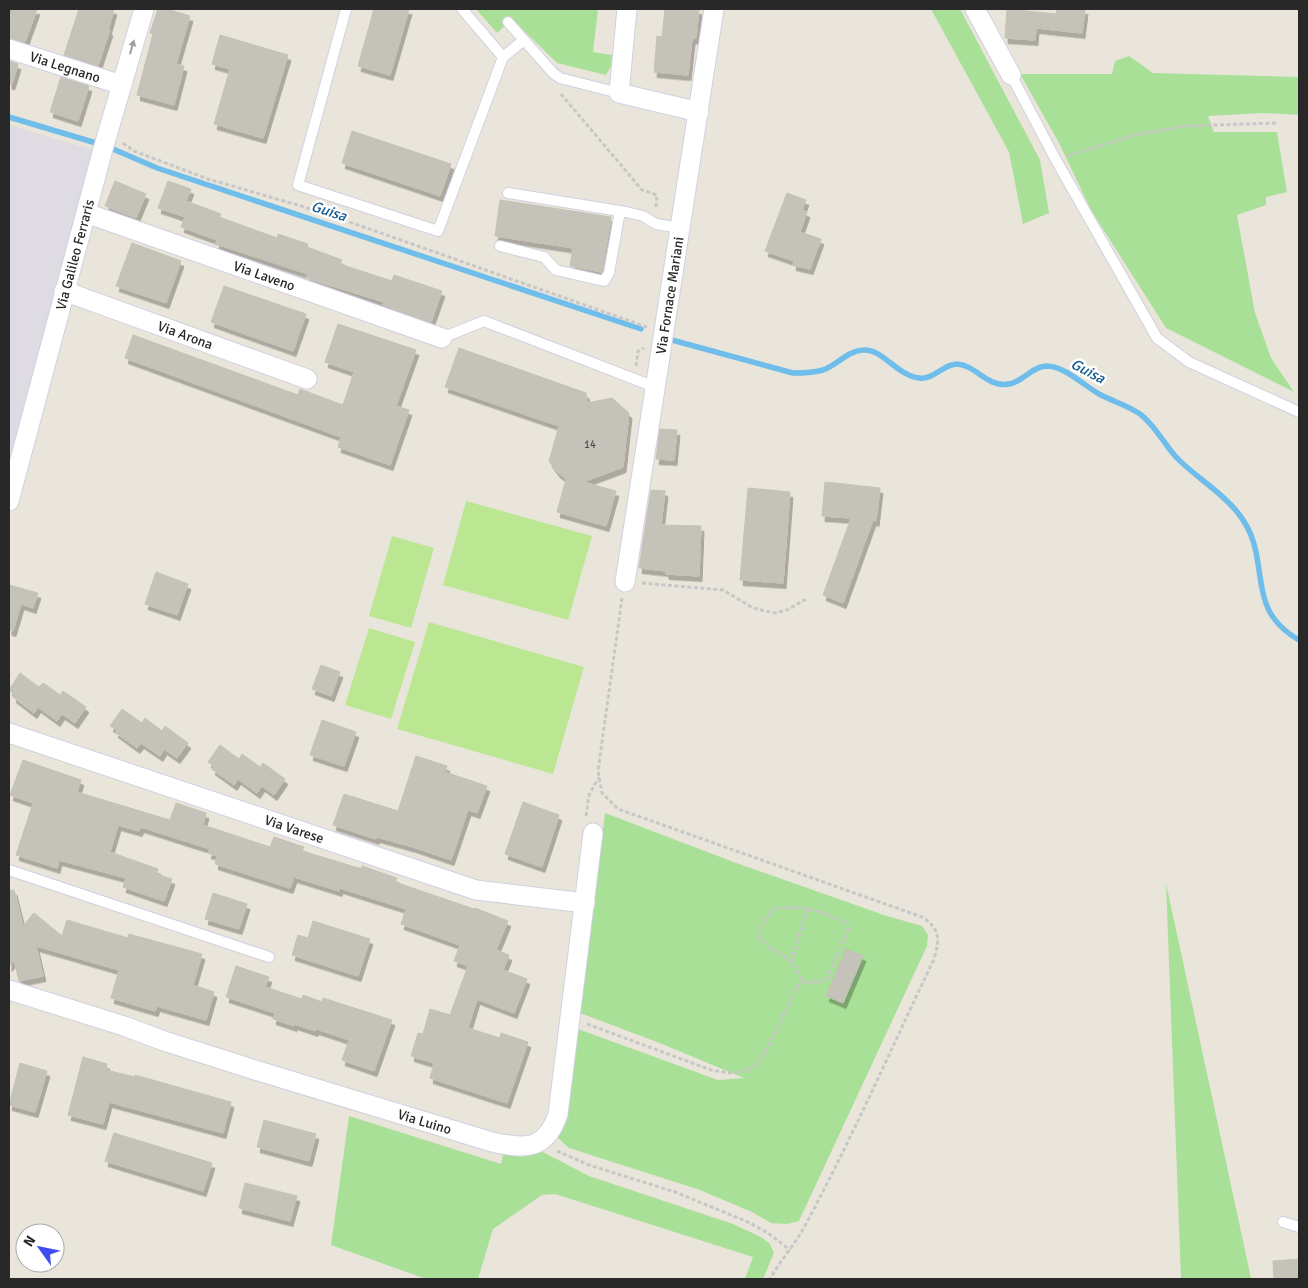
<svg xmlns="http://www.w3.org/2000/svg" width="1308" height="1288" font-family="Signika,sans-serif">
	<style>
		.industrial { fill: #dedbe3 }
		.green { fill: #a9e098 }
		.pitch { fill: #bbe793 }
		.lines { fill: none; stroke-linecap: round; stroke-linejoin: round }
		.stream { stroke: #6fbdea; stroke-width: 5.5 }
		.building { fill: #c5c3b9; stroke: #c5c1b4; filter: url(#shadow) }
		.lane-casing { stroke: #cfd1e1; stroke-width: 12 }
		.street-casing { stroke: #cfd1e1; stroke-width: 21 }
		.path { stroke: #c7c7c7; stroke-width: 3; stroke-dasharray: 4 2.5; stroke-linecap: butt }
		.lane { stroke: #fff; stroke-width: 10 }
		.street { stroke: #fff; stroke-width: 19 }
		.oneway { fill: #9e9e9e }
		.labels { text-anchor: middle; stroke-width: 5; stroke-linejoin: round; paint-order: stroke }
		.number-label { font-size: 11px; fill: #4f4f4c }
		.street-label { font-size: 14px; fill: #282828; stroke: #fff }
		.water-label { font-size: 15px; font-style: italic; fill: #115993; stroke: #fff }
	</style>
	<defs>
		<filter id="shadow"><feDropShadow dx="3" dy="5.5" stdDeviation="0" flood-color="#0004"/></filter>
	</defs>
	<rect width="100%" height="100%" fill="#eae5da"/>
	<path class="industrial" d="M9,125L100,152L9,480Z"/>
	<path class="green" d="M476,9H598L593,52L612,55L611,66L606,75L557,63L512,19L497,33Z
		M931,9H960L1040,160L1049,213L1023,224L1009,152Z
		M1129,56L1153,73L1299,77V115L1264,113L1208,116L1214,132H1277L1287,192L1266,197V205L1237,215L1255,313L1271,358L1294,392L1166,328L1091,210L1058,141L1020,74H1112L1115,61Z
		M605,813L731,861L887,916L922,926L928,935L927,946L799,1221L787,1224L771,1223L752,1212L700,1190L569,1148L557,1137L567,1115L578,1029L718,1080L744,1078L657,1042L580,1013Z
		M1166,883L1251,1278L1261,1279H1181Z
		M349,1116L501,1164L504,1151L523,1157L539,1150L589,1176L733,1224L761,1237L770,1244L774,1253L763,1279H745L753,1257L555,1194L542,1195L493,1229L478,1279H426L331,1245Z"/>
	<path class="pitch" d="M466,501L592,536L568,620L443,585Z
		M392,536L434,548L411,628L369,616Z
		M429,622L584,667L553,774L397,729Z
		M369,628L415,642L391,719L345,705Z"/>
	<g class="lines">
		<path class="stream" d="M9,117L106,146L157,168L641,329
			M672,340L793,373C803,373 813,373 823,370C837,365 847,351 863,350C882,348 896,375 919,378C934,380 943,364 957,364C976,365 987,388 1009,384C1023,382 1031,367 1046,366C1065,366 1083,385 1099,394C1112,401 1127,405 1140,414C1155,425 1164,444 1176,457C1195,477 1221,491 1238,513C1275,559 1241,607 1299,640"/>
	</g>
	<path class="building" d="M9,9H37L25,42L9,38Z
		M79,9H114L108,30H110L98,66L64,55Z
		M158,9H167L190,16L176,64L184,66L174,105L137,95L153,34L150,33Z
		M374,9H409L390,75L358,66Z
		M665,9H699L696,38L692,39L688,75L654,72L657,36L662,37Z
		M1007,9L1056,14L1057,9H1085L1082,33L1036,28L1035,40L1005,38Z
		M220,35L288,55L263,138L214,124L230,69L212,64Z
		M9,61L18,64L12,84H9Z
		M61,77L89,86L78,121L50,112Z
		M352,131L451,164L440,196L342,163Z
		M115,181L146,194L136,218L105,206Z
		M168,181L191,189L186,201L221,214L219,217L277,238L278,234L308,244L307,247L342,260L340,264L392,281L394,275L442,291L431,322L383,305L384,302L306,278L308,274L216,244L217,240L181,227L185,217L158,208Z
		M787,193L806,200L802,210L807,212L800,232L821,239L810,269L793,265L794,261L765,251Z
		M500,200L611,217L602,272L570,266L573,248L495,236Z
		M132,243L181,261L166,303L116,286Z
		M224,286L306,314L293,351L211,322Z
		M338,324L416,350L396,406L409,410L390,465L338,447L341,437L125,358L133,335L298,395L300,389L343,405L354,372L325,362Z
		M459,348L586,393L587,403L612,398L629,413L623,467L583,482L616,491L606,526L557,512L566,479L557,472L549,461L559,426L445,387Z
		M660,429L677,430L674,460L656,459Z
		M825,482L880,488L876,521L873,520L843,603L823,595L851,518L822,516Z
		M748,488L790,492L783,583L740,580Z
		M651,490L665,491L661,525L701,526L699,576L666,574V571L639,568Z
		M156,572L188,584L177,615L145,604Z
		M9,585L38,593L33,608L21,604L13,631L9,630Z
		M321,665L340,672L331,696L312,689Z
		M20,673L39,687L43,683L60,695L63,691L86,707L75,723L62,714L57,721L38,707L34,713L13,697L14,694L9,690Z
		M122,709L142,723L145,718L162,731L165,726L188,743L177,758L164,749L160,756L141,743L137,748L115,732L117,730L110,726Z
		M322,720L356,732L344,766L310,755Z
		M220,745L239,759L242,754L260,767L263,763L285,779L274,795L262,786L257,793L238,779L234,785L212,769L214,766L208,762Z
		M416,756L447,766L445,772L487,786L477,813L468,810L451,860L413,847L377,837L376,839L333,825L344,794L398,811Z
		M23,760L81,780L77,792L170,820L176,803L206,813L203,825L270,847L274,837L304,847L302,851L362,869V866L397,878L395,882L474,909L475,908L508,921L496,950L509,955L503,970L527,979L514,1013L477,999L468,1028L500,1038L501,1033L528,1042L507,1103L430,1078L434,1063L411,1056L418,1033L423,1034L430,1009L450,1015L468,966L454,961L460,945L401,924L406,909L340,888L339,891L294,877L290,888L215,864L217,856L208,853L210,849L141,827L139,831L118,825L110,852L158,869L156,874L172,879L164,901L123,887L126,878L59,860L57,868L16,855L33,803L10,795Z
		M523,802L559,815L542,867L505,854Z
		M14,890L23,926L34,913L62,936L67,920L128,938L129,934L202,954L193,985L214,992L206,1020L157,1006L155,1011L111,998L119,970L36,946L43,976L19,981L14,960L9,966V891Z
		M213,893L247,904L239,929L205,919Z
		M313,921L370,939L358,976L292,955L298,935L308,938Z
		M846,949L863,956L843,1003L826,996Z
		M236,966L269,977L265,987L302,999L303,995L322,1002L323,998L392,1020L374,1071L342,1060L349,1040L316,1029L315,1031L294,1024V1026L273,1019L275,1013L226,997Z
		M83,1057L107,1064L106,1070L135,1077V1075L231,1102L223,1133L109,1102L103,1124L68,1115Z
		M20,1063L47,1071L35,1112L9,1105Z
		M264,1120L316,1134L309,1161L257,1147Z
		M114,1133L212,1163L203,1191L105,1161Z
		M245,1183L297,1196L290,1221L239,1208Z
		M1299,1259V1277L1274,1278L1273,1261Z"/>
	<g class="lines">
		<g class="lane-casing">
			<path id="lane" d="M346,9L298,185L438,231L503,57L524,40
				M462,9L503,57
				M508,22L553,73L560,78L619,93
				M1011,75L1056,160L1157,338L1189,362L1299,412
				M508,193L626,212L643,216L656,224L680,228
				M500,246L544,257L556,270L604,281L609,273L620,211
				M442,338L484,321L655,387
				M9,870L269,957
				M1283,1222L1299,1227"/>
		</g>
		<g class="street-casing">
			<g id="street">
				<path d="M627,9L619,93L699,112"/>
				<path d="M975,9L1011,75"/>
				<path id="s1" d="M9,49L122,85"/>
				<path id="s2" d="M86,213L442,338"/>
				<path id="s3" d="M64,291L307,379"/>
				<path id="s4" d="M9,501L103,149L144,9"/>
				<path id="s5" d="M625,582L714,9"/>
				<path id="s6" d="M9,733L476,890L585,903"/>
				<path id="s7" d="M9,990L124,1026L164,1041L255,1070L492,1142C524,1149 546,1151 558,1114L593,833"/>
			</g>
		</g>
		<path class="path" d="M561,94L642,190L657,195L656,207
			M123,143L134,151L208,179L301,206L364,227L647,327
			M1068,156L1134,135L1185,126L1278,123
			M636,366L638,351L644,348
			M642,583L723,590L753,608L774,613L787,610L808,598
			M622,598L598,771L602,793L618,809L922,917C940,928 940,940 934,959C892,1047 853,1136 807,1222C797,1242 781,1259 770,1279
			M586,816L589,795L599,777
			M791,962L807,909
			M587,1024L711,1070L730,1073L744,1071L757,1064L767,1049L797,987L803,982H820L827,979L848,931L847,923C824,912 798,903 772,910L758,931C764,950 777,949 790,961C795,966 799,975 803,982
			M557,1151L589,1165L675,1192L748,1222L768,1233L790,1250"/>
		<use href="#lane" class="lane"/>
		<use href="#street" class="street"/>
	</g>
	<defs><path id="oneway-solid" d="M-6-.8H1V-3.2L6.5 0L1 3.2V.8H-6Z" transform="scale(1.25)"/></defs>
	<use class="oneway" href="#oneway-solid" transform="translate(132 47) rotate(-74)"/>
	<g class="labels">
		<g class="number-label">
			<text x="590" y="448">14</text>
		</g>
		<g class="street-label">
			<text dy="5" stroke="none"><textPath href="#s1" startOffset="59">Via Legnano</textPath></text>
			<text dy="5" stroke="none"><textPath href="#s4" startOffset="255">Via Galileo Ferraris</textPath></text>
			<text dy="5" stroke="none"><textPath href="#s2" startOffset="189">Via Laveno</textPath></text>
			<text dy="5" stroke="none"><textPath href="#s5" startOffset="290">Via Fornace Mariani</textPath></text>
			<text dy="5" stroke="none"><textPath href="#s3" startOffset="129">Via Arona</textPath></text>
			<text dy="5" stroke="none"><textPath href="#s6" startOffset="301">Via Varese</textPath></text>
			<text dy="5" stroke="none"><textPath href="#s7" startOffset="436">Via Luino</textPath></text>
		</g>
		<g class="water-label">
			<text transform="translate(329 211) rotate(18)" y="5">Guisa</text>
			<text transform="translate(1088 371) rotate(28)" y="5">Guisa</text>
		</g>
	</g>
	<rect width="1308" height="1288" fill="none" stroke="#282828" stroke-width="20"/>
	<g transform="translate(40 1248) rotate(303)"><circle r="24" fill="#ffffff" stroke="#a9a9a9"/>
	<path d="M0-4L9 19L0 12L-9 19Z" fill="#3e4df4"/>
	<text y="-8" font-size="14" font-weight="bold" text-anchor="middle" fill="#282828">N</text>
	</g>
</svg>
